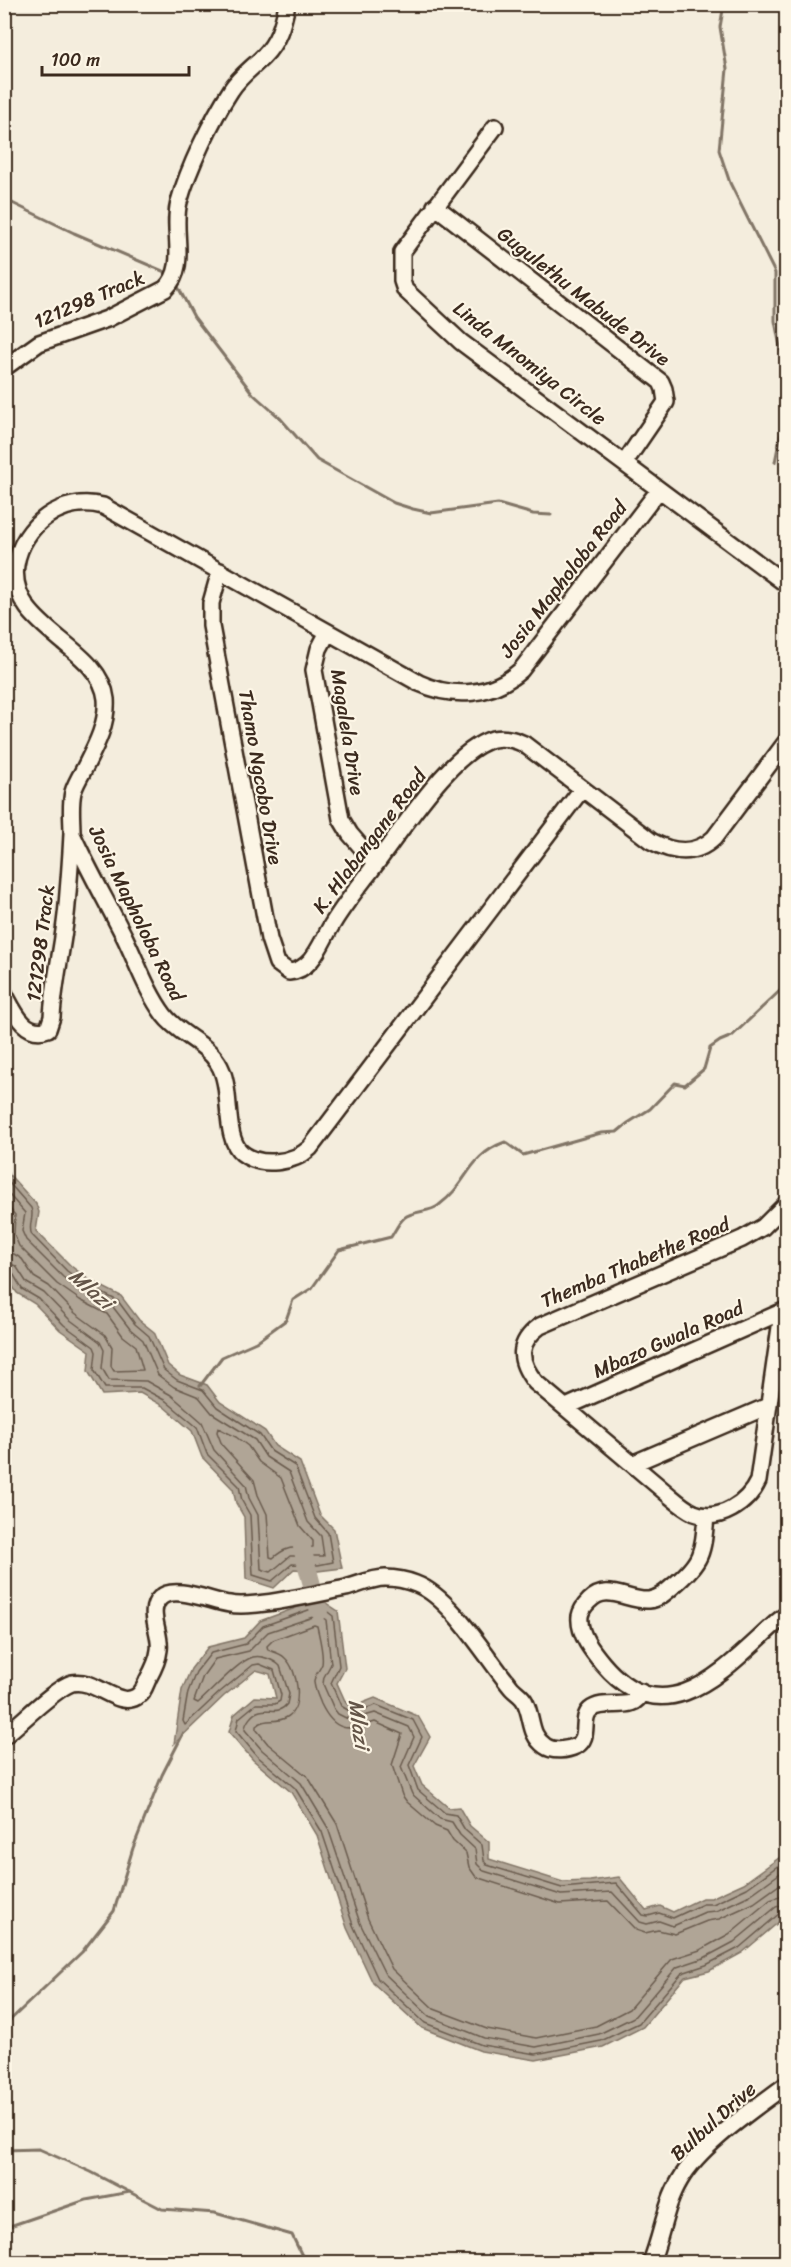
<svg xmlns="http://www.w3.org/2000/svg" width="791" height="2267" font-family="Sriracha,sans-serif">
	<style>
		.water { fill: #b0a596; stroke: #817466; stroke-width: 1.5 }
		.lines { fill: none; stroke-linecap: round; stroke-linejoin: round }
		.shore { stroke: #6a5b4e; stroke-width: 1.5 }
		.stream { stroke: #817466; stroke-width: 3 }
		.river { stroke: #b0a596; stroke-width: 18 }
		.minor-casing { stroke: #3b2a1e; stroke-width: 20 }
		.minor { stroke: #fcf5e5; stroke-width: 15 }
		.labels { text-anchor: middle; stroke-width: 4.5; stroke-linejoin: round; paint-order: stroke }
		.street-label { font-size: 20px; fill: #3b2a1e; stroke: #fcf5e5 }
		.water-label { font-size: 21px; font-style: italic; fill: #645548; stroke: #fcf5e5 }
	</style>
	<rect width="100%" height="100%" fill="#f4eddd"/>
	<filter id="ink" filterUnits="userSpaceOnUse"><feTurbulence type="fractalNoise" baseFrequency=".0167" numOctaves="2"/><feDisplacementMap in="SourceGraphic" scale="12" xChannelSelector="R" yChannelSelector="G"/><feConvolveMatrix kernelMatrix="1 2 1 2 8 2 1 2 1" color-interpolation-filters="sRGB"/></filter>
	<g filter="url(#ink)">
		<path class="water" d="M4,1169L36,1204L39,1212L36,1231L71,1266L91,1281L121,1296L139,1320L154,1332L168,1365L180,1375L207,1385L220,1402L265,1431L275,1446L300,1462L320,1515L334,1529L342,1568L318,1571L294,1569L274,1588L246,1579L244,1517L236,1503L233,1489L202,1457L192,1431L163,1406L140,1393L102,1395L88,1371L90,1351L60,1330L35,1304L17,1293L5,1274Z
			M320,1599L338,1611L345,1668L337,1683L346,1703L352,1707L375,1698L418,1716L430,1737L414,1766L422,1785L449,1808L459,1807L470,1826L489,1842V1859L563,1882L590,1881L619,1877L646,1910L660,1906L673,1912L702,1898H711L744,1883L786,1853V1916L742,1953L709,1971L685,1977L643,2027L603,2047L536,2060L481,2051L422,2028L373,1983L347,1928L317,1835L291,1792L253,1760L229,1732L234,1715L255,1697L276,1698L270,1674L256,1670L224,1696L174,1744L182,1690L191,1669L208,1647L244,1638L260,1621Z"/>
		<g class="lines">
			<path class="shore" d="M4,1177L31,1208C35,1217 27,1226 32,1235L67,1271L88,1286L118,1301L135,1324L149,1336L164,1370L177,1380L203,1390L217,1407L260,1435L271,1451L295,1466L315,1518L328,1533L333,1562L318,1565L292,1564L272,1581L253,1575L250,1515L242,1501L239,1486L207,1454L197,1427L166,1401L142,1388H105L94,1370L96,1352L94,1347L64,1325L39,1299L22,1289L12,1272L4,1270
				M4,1189L25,1213L22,1231L26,1240L63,1277L84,1292L113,1307L130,1329L143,1340L158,1375L174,1387L199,1397L212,1413L255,1440L266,1457L289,1472L308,1522L321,1536L324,1556H290L271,1572L261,1569L258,1515L249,1498L246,1485L214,1450L202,1422L171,1395L146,1381L109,1380L102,1368L104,1350L100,1342L69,1319L44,1293L27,1283L16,1266L4,1262
				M4,1202L15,1215L14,1234L19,1246L57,1284L80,1300L107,1314L123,1336L136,1346L143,1370L114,1371L111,1366L112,1347L105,1335L75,1313L49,1286L34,1277L22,1259L14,1254L4,1253
				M218,1428L236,1437L248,1446L259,1462L281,1478L300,1526L313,1541V1547C295,1549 289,1544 273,1558L270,1557L267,1514L258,1495L254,1480L222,1445L217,1432Z
				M786,1860L747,1888L713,1904H703L673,1918L659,1913L648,1916L643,1915L616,1883L562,1888L487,1865L484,1860L482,1845L465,1830L456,1815L445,1813L418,1790L409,1765L422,1737L413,1720L376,1705L353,1713L341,1706L331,1683L339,1666L333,1616L320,1606L263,1626L246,1644L211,1653L196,1672L188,1692L183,1721L185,1725L220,1692L253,1665L259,1664L274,1670L281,1695L280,1701L275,1704H256L239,1718L236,1731L257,1756L295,1788L322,1832L353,1925L378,1979L425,2023L482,2045L536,2054L601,2041L639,2023L682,1973L706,1965L739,1948L780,1913L786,1911
				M786,1869L750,1895L716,1911L705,1912L673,1926L659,1921L647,1924L640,1922L612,1892L561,1895L484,1871L477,1864L475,1849L460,1835L452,1822L440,1819L412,1794L401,1767L414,1737L409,1727L375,1713L350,1720L338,1714L334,1709L323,1684L324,1677L331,1664L326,1620L319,1615L268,1632L249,1651L215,1659L203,1676L194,1701L198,1703C211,1692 238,1661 253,1657C262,1655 274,1660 280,1666L289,1694L287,1704C278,1715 271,1708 260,1711C252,1713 245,1723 245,1730L262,1750L301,1783L328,1828L360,1923L385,1974L429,2016L484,2038L536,2047L599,2034L634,2017L677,1967L704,1958L734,1942L776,1907L786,1904
				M786,1880L754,1903L719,1919L707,1921L675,1934L658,1930L645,1933L636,1930L608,1901L560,1904L476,1877L469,1867L466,1853L453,1841L447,1831L435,1826L407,1802L402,1795L392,1765L402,1734L375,1722C348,1731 335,1733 321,1704C318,1696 314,1689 314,1681C315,1674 320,1670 322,1664C324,1654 319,1636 317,1626L314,1625L273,1640L267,1646L268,1650C274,1652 280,1653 285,1658C298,1670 304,1707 287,1717C276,1724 266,1717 256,1726V1729L268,1744L308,1777L337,1824L368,1919L392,1969L434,2009L487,2029L536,2038L596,2026L629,2009L672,1959L700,1950L729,1934L770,1900L786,1895"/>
			<path class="stream" d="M724,4L720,27L727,69L719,150L730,183L775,273V321L780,347L786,364
				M4,199L74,233L165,272
				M177,285L194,317L253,394L280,418L317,460L394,503L413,509L431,513L498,504L533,514L551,515
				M775,462L786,407
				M200,1386L222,1357L256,1342L286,1320L293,1300L312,1288L339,1250L391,1237C395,1231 399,1222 404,1218C413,1210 430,1213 439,1205C469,1183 467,1156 505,1142L523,1155L601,1133L617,1132L628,1123L650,1109L675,1083L685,1085L704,1069L710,1048L720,1041L732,1036L786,985
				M4,2026L82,1952L114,1911L133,1848L162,1775L183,1734
				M4,2150L39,2149L91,2172L162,2209L215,2213L292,2235L305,2262
				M4,2228L86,2200L130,2192"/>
			<path class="river" d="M302,1548L319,1611"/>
			<g class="minor-casing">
				<path id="minor" d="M495,127L402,252V281L405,290L461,342L786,584
					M435,206L661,382L664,389L666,402L625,462
					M4,368L39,343L107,319L165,289C189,266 171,231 179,202C188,169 212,119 231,90C239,77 252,68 263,57C278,42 283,25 287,4
					M220,571L211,603V626L269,939L277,963L289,972C314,970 321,941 333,923C347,900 365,879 381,857C406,824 453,750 493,739C504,737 514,739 524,744L651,841C673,853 695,856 714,838L786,742
					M328,632L319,649L314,670L341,819L350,834L376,864
					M73,836C89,871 108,904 125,938C137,963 147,992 164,1015C178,1034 205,1042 218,1063C234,1087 222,1137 242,1153C261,1168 294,1163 310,1148L582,789
					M4,993C13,1009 24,1038 48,1029L52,1017C54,979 64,943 67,905C69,881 71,857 72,833C72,819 70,805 73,792C75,785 79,778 83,771C94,749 108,725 106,699C100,645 7,628 16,565C22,525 63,495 103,506L419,683C454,699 492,696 521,670L659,490
					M782,1313L758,1481C748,1503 719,1523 694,1513C685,1509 677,1502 670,1496L535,1382C518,1360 517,1343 540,1326L742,1239L763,1227L786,1204
					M566,1407L786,1310
					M632,1464L768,1406
					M706,1516C703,1553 702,1562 673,1586C666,1592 659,1599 649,1600C628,1602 607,1582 589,1601C585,1605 581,1610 580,1616C578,1634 593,1652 603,1664C667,1739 726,1667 777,1622L786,1615
					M4,1736C20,1724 55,1688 72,1683C95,1678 117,1708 136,1697C143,1693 145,1686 148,1679C153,1670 158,1660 159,1650C162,1634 146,1611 160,1598C174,1584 212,1602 230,1604C238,1606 248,1605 257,1604C286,1601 316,1594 346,1588C358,1585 372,1578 385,1578C396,1578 406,1580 416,1584C451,1597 486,1657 510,1686C514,1692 522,1695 525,1702C533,1718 529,1735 545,1746C553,1752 567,1750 576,1746C591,1738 580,1719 590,1710C605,1697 635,1714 641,1692
					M651,2262C662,2235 665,2205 680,2180C700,2145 754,2109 786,2085"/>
			</g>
			<use href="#minor" class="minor"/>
		</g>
	</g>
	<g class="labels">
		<g class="street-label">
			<text transform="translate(584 296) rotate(38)" y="7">Gugulethu Mabude Drive</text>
			<text transform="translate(89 299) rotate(-23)" y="7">121298 Track</text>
			<text transform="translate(530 363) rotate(38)" y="7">Linda Mnomiya Circle</text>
			<text transform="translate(563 579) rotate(-52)" y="7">Josia Mapholoba Road</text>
			<text transform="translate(348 732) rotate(81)" y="7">Magalela Drive</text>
			<text transform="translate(261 777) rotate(80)" y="7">Thamo Ngcobo Drive</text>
			<text transform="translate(369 841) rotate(-53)" y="7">K. Hlabangane Road</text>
			<text transform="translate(137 913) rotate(64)" y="7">Josia Mapholoba Road</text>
			<text transform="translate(40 943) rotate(-83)" y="7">121298 Track</text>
			<text transform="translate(635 1262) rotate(-23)" y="7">Themba Thabethe Road</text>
			<text transform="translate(668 1339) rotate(-24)" y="7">Mbazo Gwala Road</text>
			<text transform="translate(713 2121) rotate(-42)" y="7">Bulbul Drive</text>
		</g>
		<g class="water-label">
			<text transform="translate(91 1289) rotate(41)" y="7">Mlazi</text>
			<text transform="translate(359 1724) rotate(82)" y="7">Mlazi</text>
		</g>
	</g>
	<rect width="791" height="2267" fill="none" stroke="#fcf5e5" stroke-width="24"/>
	<rect x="12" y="12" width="767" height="2243" fill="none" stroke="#3b2a1e" stroke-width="2" filter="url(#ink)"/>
	<path d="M42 66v9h147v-9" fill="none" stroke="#3b2a1e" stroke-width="3"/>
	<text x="51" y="66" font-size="18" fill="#3b2a1e" stroke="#fcf5e5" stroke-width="4.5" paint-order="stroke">100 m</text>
</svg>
